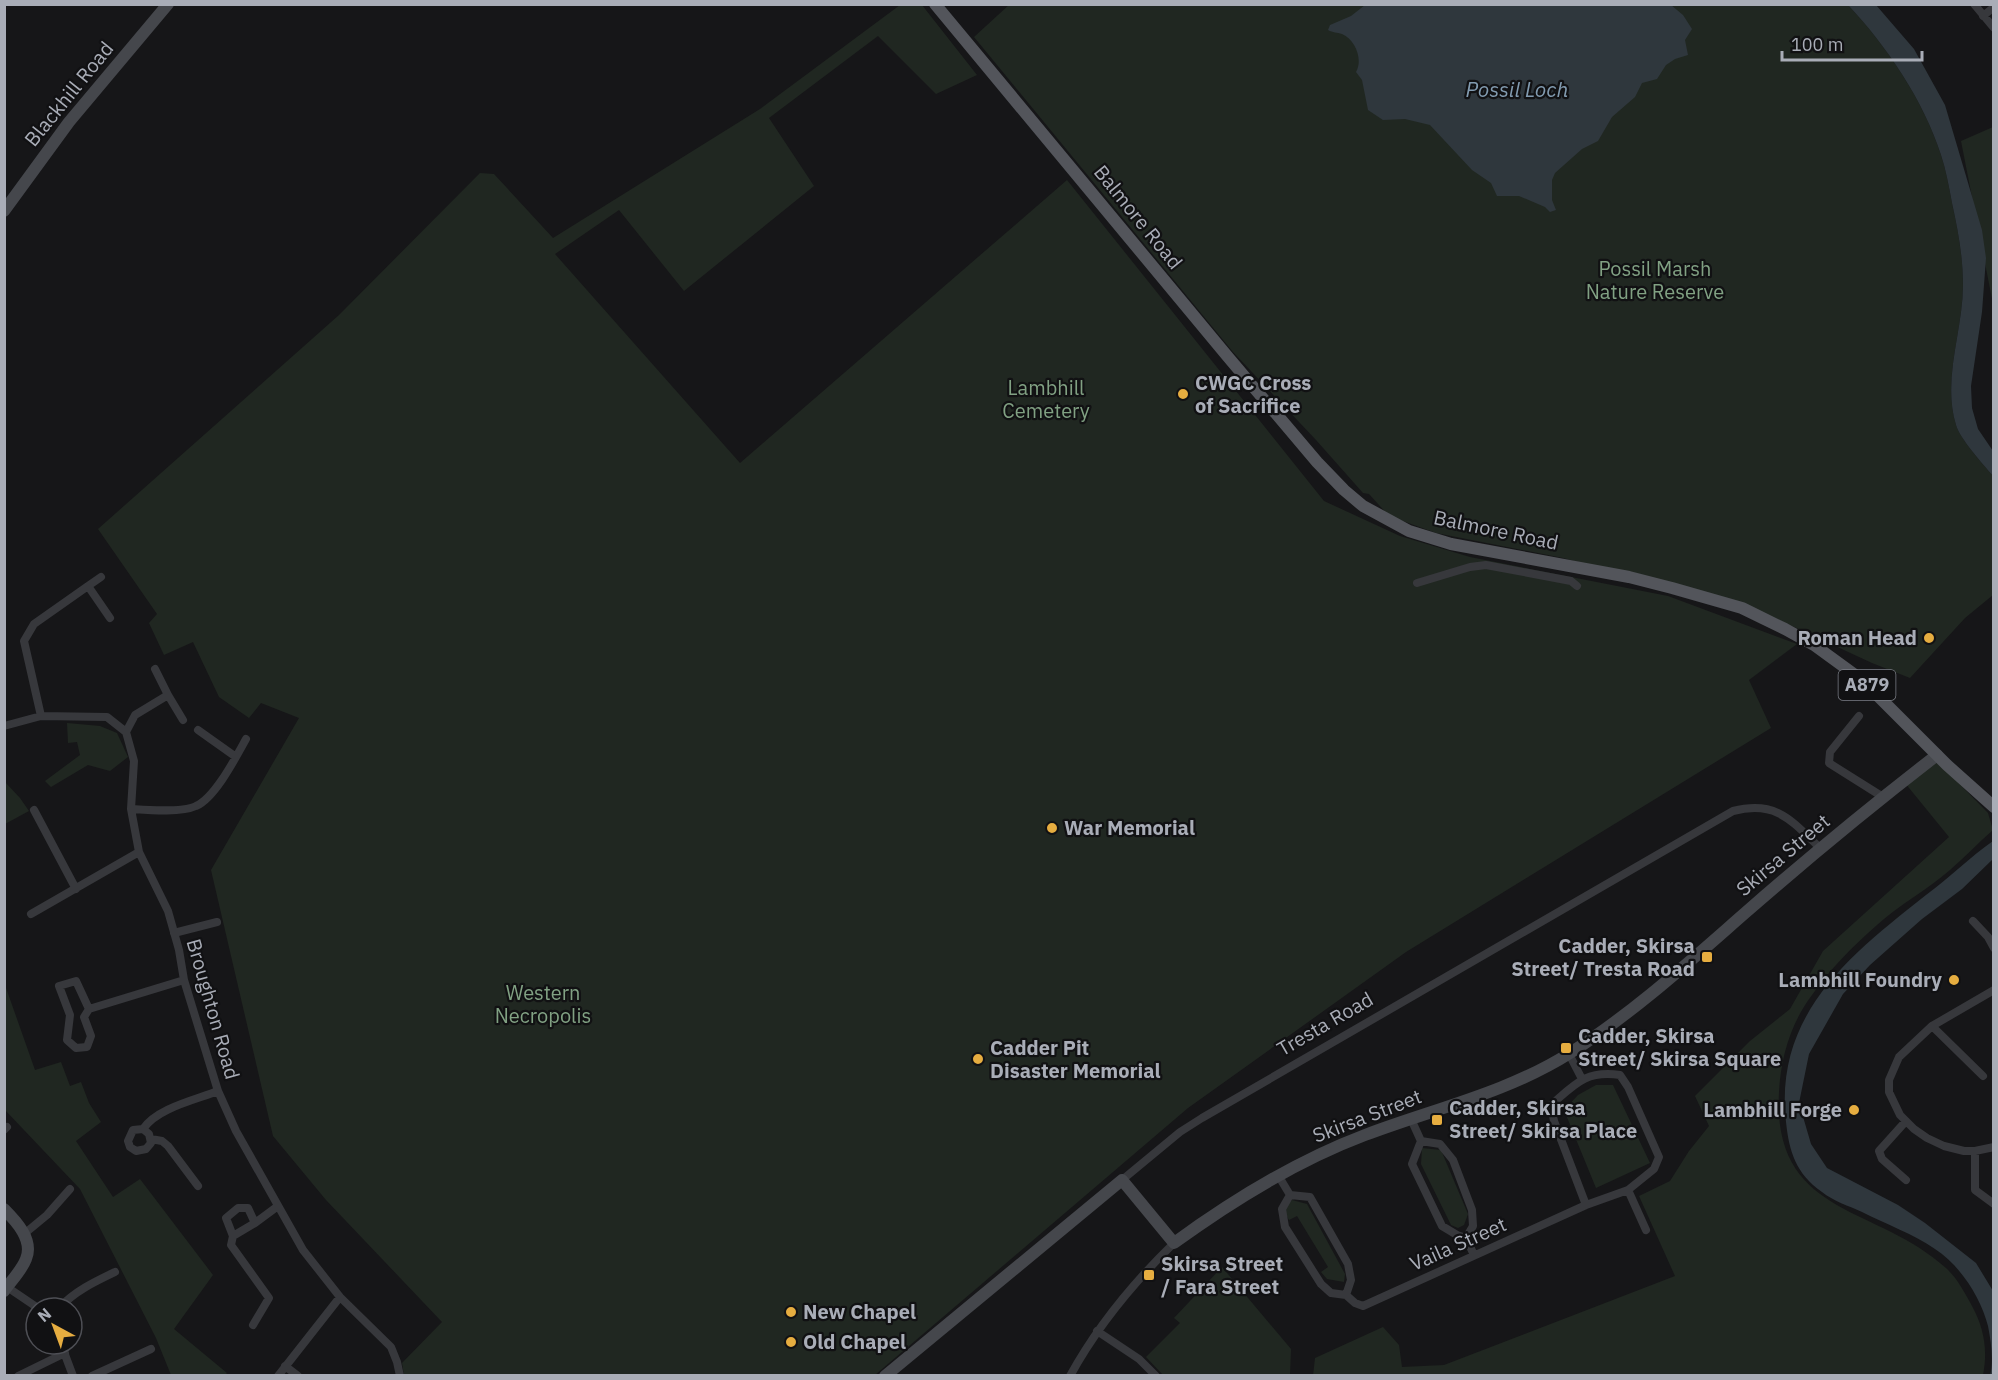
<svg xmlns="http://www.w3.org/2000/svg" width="1998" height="1380" font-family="'IBM Plex Sans',sans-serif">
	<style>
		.green { fill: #202721 }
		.water { fill: #2f373d }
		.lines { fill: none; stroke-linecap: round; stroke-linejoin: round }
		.street { stroke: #37383c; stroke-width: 8 }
		.secondary { stroke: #45474c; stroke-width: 12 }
		.primary { stroke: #53555b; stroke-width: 12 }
		.poi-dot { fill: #e6ad40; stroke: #111113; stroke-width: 2 }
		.labels { text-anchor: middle; stroke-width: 4.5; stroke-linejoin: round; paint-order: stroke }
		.shield { fill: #111113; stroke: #7b7e86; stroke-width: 1.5 }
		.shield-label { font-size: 18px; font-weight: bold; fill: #a9adb7 }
		.street-label { font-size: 20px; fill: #a9adb7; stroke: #111113 }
		.park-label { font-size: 20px; fill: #81a183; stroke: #111113 }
		.poi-label { font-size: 20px; font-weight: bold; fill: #a9adb7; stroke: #111113; text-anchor: start }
		.water-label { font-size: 21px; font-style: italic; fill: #829bb0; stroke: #111113 }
	</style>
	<rect width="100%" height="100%" fill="#161618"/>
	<path class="green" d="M1010,4L1848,5C1886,45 1924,101 1941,155C1946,170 1949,187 1952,203C1958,230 1963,257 1963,285C1963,331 1942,379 1956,425C1960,439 1983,464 1993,476V595L1965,618L1910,678L1872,663L1753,608L1563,558L1436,533L1389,516L1369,494L1363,493L1316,440L1233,352L974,37Z
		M900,5H922L977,75L936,94L878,36L769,118L814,186L684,291L619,210L555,254L740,463L1067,180L1324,501L1400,536L1470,557L1668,596L1797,644L1749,680L1771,728L1406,952L1188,1108L875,1375H404L402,1363L442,1322L326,1200L273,1136L211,870L299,718L261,703L249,718L219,697L193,642L164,655L149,623L157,614L98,529L339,315L480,173L494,174L553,238L760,109Z
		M1993,127V304L1961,141Z
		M67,723L100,726L117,733L128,757L110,771L88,765L51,787L45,781L80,755L77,742L68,743Z
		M1936,760L1988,813L1993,830C1978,843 1964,858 1950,870C1927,890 1899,905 1877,925C1853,946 1830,969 1812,995C1791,1023 1781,1056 1779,1092C1772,1217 1876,1204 1946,1268C1957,1278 1965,1293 1972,1306C1984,1328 1988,1350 1983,1375L1313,1376L1315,1358L1383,1327L1399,1345L1402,1367L1444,1365L1675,1276L1639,1196L1670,1181L1689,1151L1709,1126L1695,1096L1750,1041L1790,1009L1823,951L1949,837L1905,783Z
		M5,782L20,798L29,811L5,824Z
		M5,985L35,1070L61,1062L70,1086L81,1082L89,1103L101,1122L76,1141L113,1197L140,1179L213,1275L174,1329L227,1373L225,1375H171L156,1338L80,1189L5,1110Z
		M1596,1085H1613L1650,1163L1596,1188L1564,1110L1578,1095Z
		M1422,1148L1441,1150L1468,1214L1464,1225L1458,1228L1451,1225L1421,1164Z
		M1292,1200L1307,1204L1345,1274L1344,1282L1327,1279L1321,1272L1328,1267L1297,1216L1289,1220L1285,1213L1286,1207Z
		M1222,1267L1291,1349L1290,1375H1163L1146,1357L1180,1323L1174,1318Z"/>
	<path class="water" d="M1365,5H1671L1683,15L1692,29L1685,40L1688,55L1675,59L1666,65L1657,79L1642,83L1635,97L1612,117L1598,141L1582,149L1555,173L1552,180V200L1556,210L1550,212L1545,207L1519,196H1497L1491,183L1472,170L1430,125L1405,119L1383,120L1368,110L1362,80L1356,72C1363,60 1356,40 1342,34C1337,32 1333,33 1328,30L1330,25L1351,16Z
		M1848,5H1876L1914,49L1945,105L1982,230L1986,258L1982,312L1971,386L1972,408L1978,429L1993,451V476C1983,464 1960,439 1956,425C1942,379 1963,331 1963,285C1963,257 1958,230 1952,203C1949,187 1946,170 1941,155C1924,101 1886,45 1848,5Z
		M1993,841V859L1962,889L1922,919L1870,965L1843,994L1809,1054L1799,1103L1811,1144L1827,1168L1898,1205L1925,1223L1976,1263L1993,1291L1994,1375L1990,1376C1994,1360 1991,1342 1988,1326C1981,1298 1960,1265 1935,1249C1913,1234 1886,1224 1862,1212C1849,1206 1833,1201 1822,1192C1796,1174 1789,1151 1786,1122C1774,1014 1850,955 1926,895C1949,878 1970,857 1993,841Z"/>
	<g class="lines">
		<path class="street" d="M1974,4L1994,28
			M1983,16L1994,7
			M1417,583L1470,567L1486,565L1571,581L1577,586
			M88,586L101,577
			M155,669L168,695L183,720
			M41,716L24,641L34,624L88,586L110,618
			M1859,716L1830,752L1829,763L1883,797
			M4,726L41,716L107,717L126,732L134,761L131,809L139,852L168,911L179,950L184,980L218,1091L236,1131L303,1250L340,1297L391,1347L397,1362L400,1376
			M198,730L236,757
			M126,732L135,715L168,695
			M131,809C147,810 181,813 196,806C215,798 236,757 246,739
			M34,810L76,889
			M31,914L139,852
			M1973,921L1988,937L1994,948
			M174,933L217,922
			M1994,990L1932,1026L1899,1057L1889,1080V1092L1900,1115L1914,1129L1927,1138L1944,1146L1964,1151H1975L1994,1147
			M89,1009L76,981L59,986L70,1015L67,1040L76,1048L87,1047L91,1036L84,1017L89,1009L184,980
			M1932,1026L1983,1076
			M1569,1054L1582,1079
			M1411,1119L1421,1141
			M1906,1121L1879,1151L1882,1159L1906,1180
			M143,1129L149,1134L151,1143L146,1149L136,1151L130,1147L128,1141L133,1130L143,1129C157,1108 195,1100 218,1091
			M4,1130L7,1127
			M151,1139L162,1141L168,1146L198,1186
			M1421,1141L1440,1144L1453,1160L1472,1210L1473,1226L1466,1238
			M1421,1141L1412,1164L1442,1226L1457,1235L1466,1238
			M1975,1151V1190L1994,1204
			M1278,1175L1290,1195
			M1122,1180L1180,1132L1202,1118L1733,811C1776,800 1791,820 1820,848
			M1628,1190L1646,1230
			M1290,1195L1282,1209L1285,1227L1321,1284L1331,1293L1346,1295L1355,1303L1363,1306L1586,1205L1628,1190L1654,1169L1659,1157L1628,1087L1620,1075C1586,1070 1575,1084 1551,1105L1554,1121L1586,1205
			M1290,1195L1310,1197L1348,1264L1351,1280L1346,1295
			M24,1234L47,1215L70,1189
			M233,1236L226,1218L238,1208H248L255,1223
			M1466,1238L1474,1255
			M7,1287L38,1308
			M59,1308C75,1291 94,1282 115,1272
			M253,1325L269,1298L231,1245L233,1236L255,1223L278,1206
			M1097,1331L1139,1359L1156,1376
			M61,1344L73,1376
			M285,1366L298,1376
			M18,1376L65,1353
			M92,1376L151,1349
			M278,1376L340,1297
			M1070,1376C1098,1325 1133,1283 1174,1243"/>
		<path class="secondary" d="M4,211L69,122L168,4
			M4,1209C16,1221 34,1240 26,1259C22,1270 11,1281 4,1291
			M885,1376L1122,1180L1174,1243C1233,1200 1296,1161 1365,1135C1433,1109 1507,1093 1570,1053C1633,1013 1689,962 1745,913C1808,858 1871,806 1937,755"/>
		<path class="primary" d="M935,4L1228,357L1317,462L1344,490L1363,506L1409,531L1451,544L1629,577L1672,588L1742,608L1785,629L1814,645L1862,680L1947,765L1994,807"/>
	</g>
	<g class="poi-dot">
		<circle cx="1183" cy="394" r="6"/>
		<circle cx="1929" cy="638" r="6"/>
		<circle cx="1052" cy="828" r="6"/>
		<rect x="1701" y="951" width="12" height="12" rx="3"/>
		<circle cx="1954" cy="980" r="6"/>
		<rect x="1560" y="1042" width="12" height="12" rx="3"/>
		<circle cx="978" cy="1059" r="6"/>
		<circle cx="1854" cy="1110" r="6"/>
		<rect x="1431" y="1114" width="12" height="12" rx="3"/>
		<rect x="1143" y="1269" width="12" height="12" rx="3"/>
		<circle cx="791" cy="1312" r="6"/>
		<circle cx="791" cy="1342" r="6"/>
	</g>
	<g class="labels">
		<rect class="shield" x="1838.5" y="670" width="57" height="30" rx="4.5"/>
		<g class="shield-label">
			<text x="1867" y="691">A879</text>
		</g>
		<g class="street-label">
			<text transform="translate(69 94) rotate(-51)" y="7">Blackhill Road</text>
			<text transform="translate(1138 217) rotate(51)" y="7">Balmore Road</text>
			<text transform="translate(1496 530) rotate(12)" y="7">Balmore Road</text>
			<text transform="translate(1783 855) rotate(-40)" y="7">Skirsa Street</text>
			<text transform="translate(213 1009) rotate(74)" y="7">Broughton Road</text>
			<text transform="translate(1325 1024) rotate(-30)" y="7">Tresta Road</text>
			<text transform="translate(1367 1116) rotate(-21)" y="7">Skirsa Street</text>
			<text transform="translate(1458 1244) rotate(-24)" y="7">Vaila Street</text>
		</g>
		<g class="park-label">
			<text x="1655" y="276">Possil Marsh<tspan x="1655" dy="23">Nature Reserve</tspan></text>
			<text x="1046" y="395">Lambhill<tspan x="1046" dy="23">Cemetery</tspan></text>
			<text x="543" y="1000">Western<tspan x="543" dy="23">Necropolis</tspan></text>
		</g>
		<g class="poi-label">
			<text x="1195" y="390">CWGC Cross<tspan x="1195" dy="23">of Sacrifice</tspan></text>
			<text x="1917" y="645" text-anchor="end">Roman Head</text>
			<text x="1064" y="835">War Memorial</text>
			<text x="1695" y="953" text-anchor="end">Cadder, Skirsa<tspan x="1695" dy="23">Street/ Tresta Road</tspan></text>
			<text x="1942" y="987" text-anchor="end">Lambhill Foundry</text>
			<text x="1578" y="1043">Cadder, Skirsa<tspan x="1578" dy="23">Street/ Skirsa Square</tspan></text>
			<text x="990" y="1055">Cadder Pit<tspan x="990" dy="23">Disaster Memorial</tspan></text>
			<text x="1449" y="1115">Cadder, Skirsa<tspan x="1449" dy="23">Street/ Skirsa Place</tspan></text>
			<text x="1842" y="1117" text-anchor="end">Lambhill Forge</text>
			<text x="1161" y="1271">Skirsa Street<tspan x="1161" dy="23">/ Fara Street</tspan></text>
			<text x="803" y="1319">New Chapel</text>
			<text x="803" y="1349">Old Chapel</text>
		</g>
		<g class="water-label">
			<text x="1517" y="97">Possil Loch</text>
		</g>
	</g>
	<rect width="1998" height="1380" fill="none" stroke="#a9adb7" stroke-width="12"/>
	<g transform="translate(54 1326) rotate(319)"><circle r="28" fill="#111113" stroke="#4e4f55" stroke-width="1.5"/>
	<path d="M0-4.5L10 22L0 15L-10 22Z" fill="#e6ad40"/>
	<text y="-9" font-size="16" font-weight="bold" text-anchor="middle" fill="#a9adb7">N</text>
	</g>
	<path d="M1782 51v9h140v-9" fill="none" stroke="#a9adb7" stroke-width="3"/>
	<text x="1791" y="51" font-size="18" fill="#a9adb7" stroke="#111113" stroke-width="4.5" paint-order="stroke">100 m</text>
</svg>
